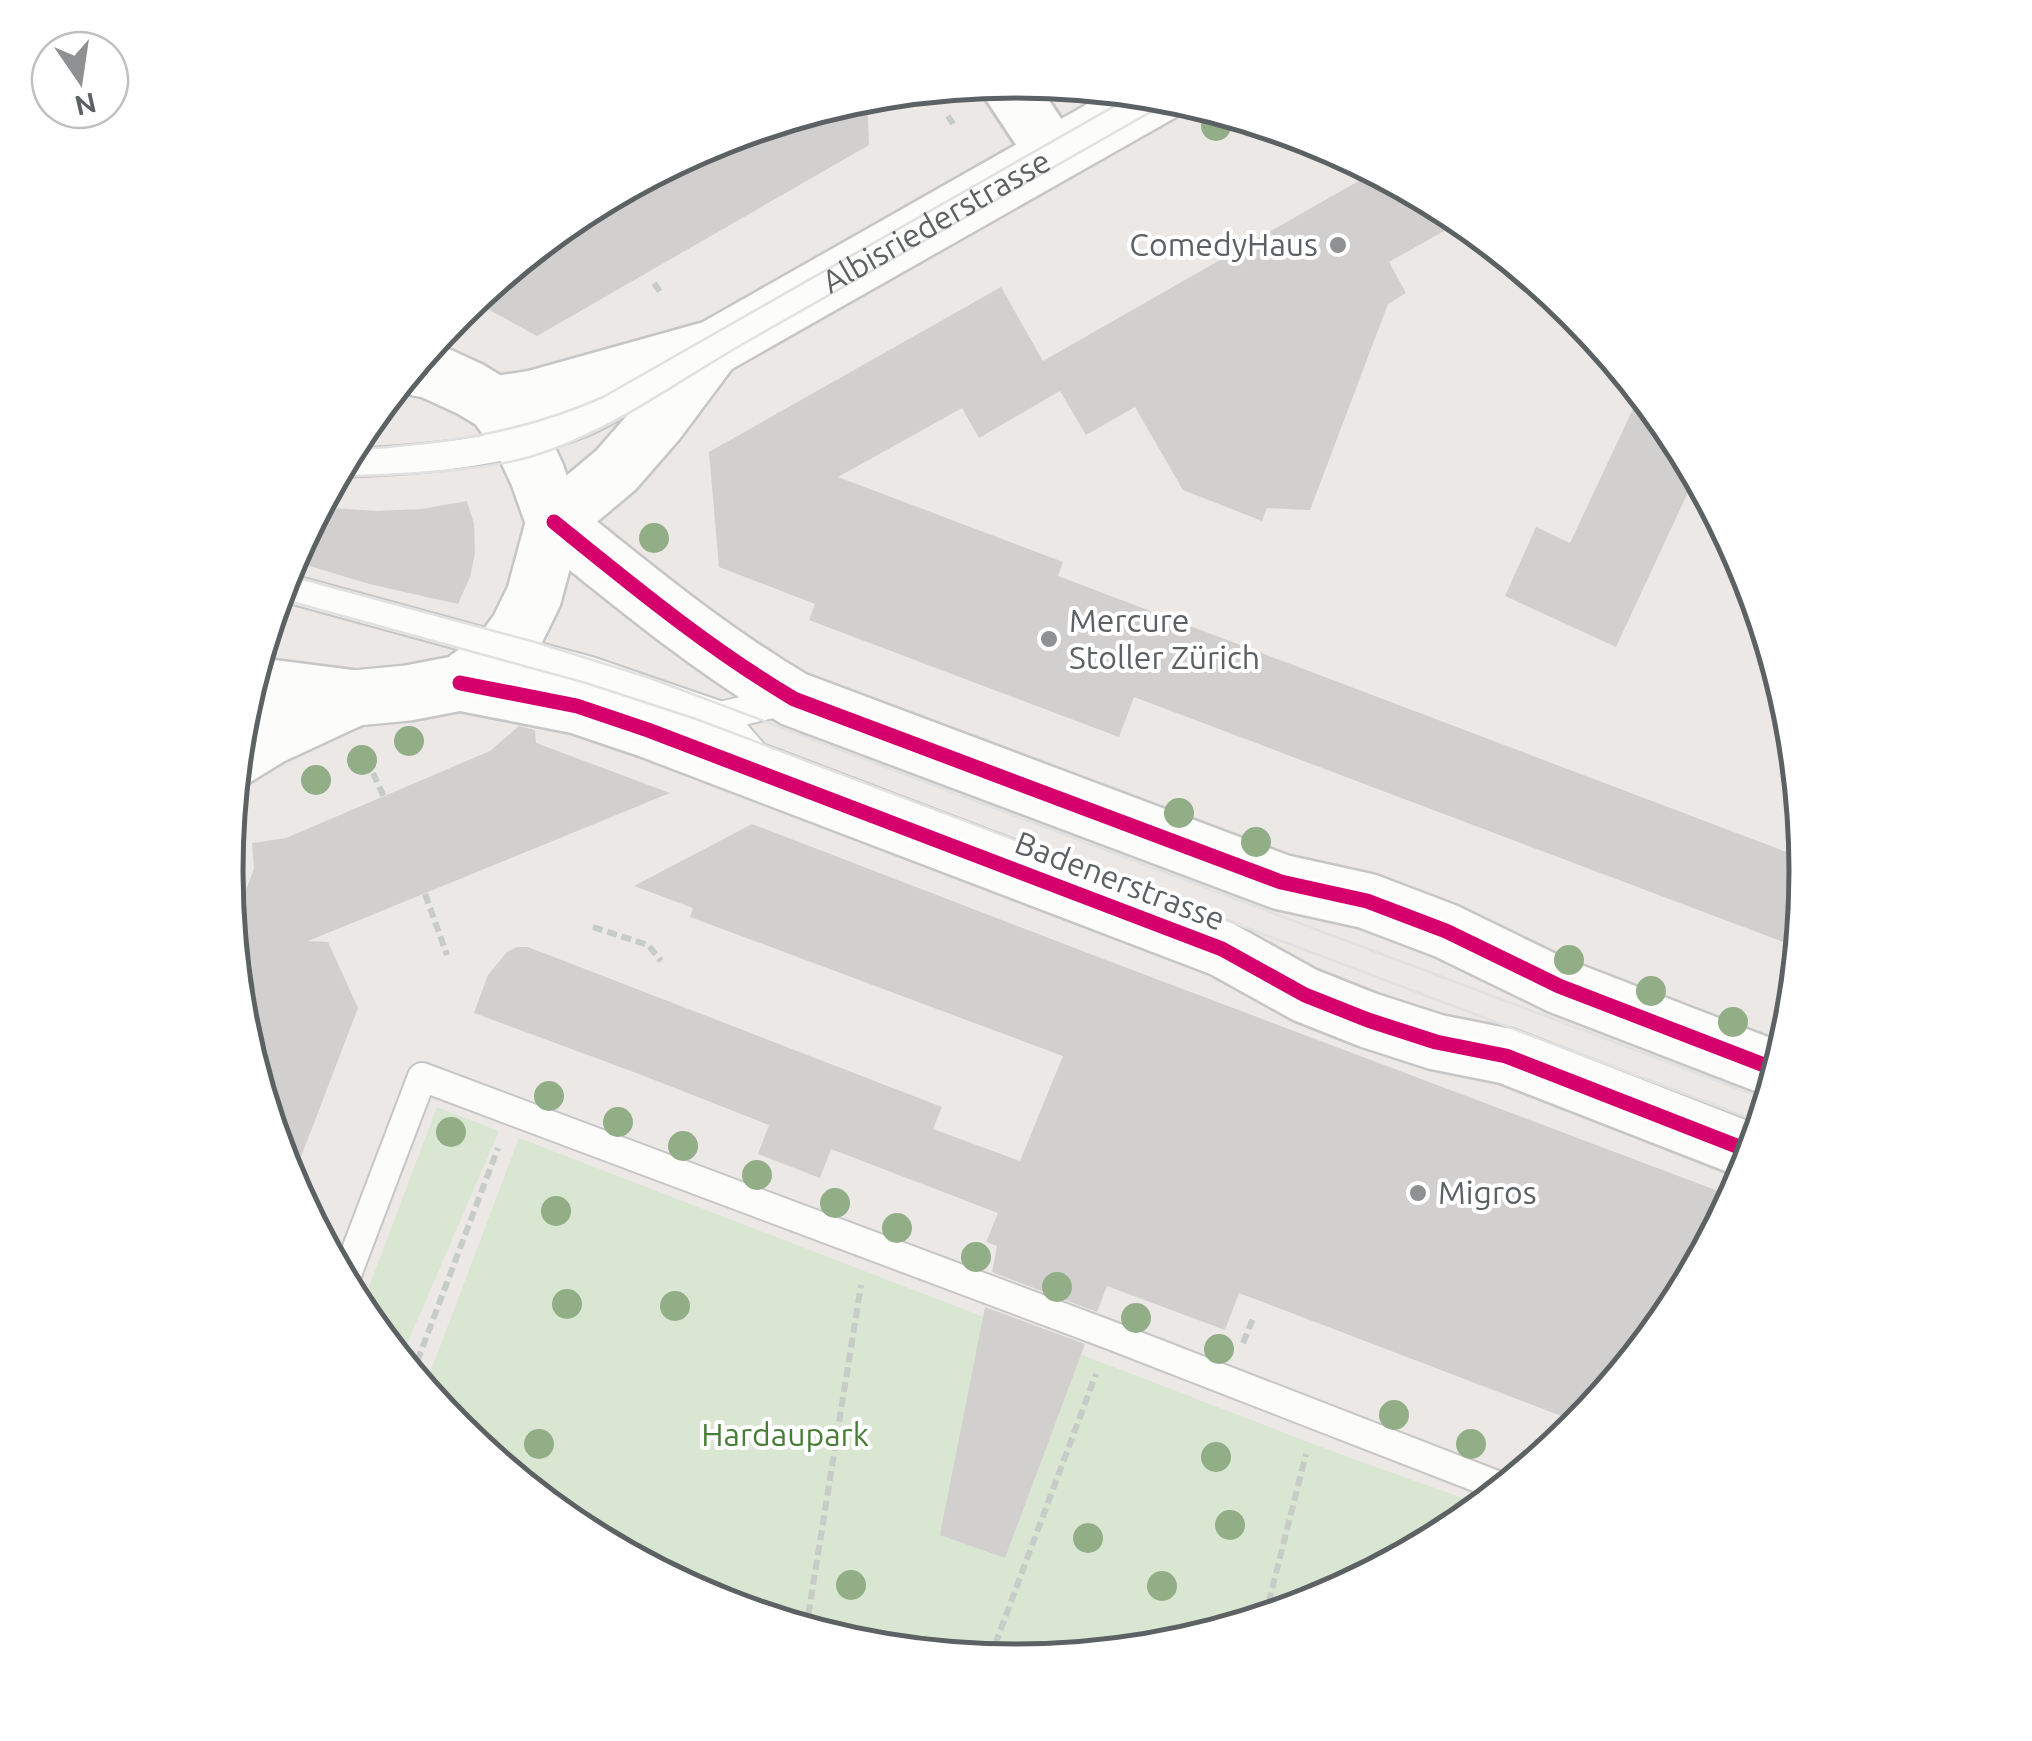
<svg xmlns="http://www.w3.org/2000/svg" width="2032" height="1741" font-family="Ubuntu,sans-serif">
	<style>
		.green { fill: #d9e6d2 }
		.building { fill: #d2cfcf }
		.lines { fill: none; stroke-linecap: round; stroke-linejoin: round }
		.service-casing { stroke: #c7c6c6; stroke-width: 32 }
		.minor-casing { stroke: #c7c6c6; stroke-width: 58 }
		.tertiary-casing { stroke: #c7c6c6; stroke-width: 60 }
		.secondary-casing { stroke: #c7c6c6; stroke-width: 60 }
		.path { stroke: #c6ccc8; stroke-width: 6; stroke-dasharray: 10 5; stroke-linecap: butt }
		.service { stroke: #fcfcfb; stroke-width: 28 }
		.minor { stroke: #fcfcfb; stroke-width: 52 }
		.tertiary { stroke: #fcfcfb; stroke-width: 55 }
		.secondary { stroke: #fcfcfb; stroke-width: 55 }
		.tram { stroke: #e1e1e1; stroke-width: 2.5 }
		.cycleway-casing { stroke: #fff; stroke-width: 21 }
		.cycleway { stroke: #d6006c; stroke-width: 15 }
		.tree { fill: #92ae86 }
		.poi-dot { fill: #8e9091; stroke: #fff; stroke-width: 4 }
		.labels { text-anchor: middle; stroke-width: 8; stroke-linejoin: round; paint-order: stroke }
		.street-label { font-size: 32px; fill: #5c6163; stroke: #fff }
		.poi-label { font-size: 32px; fill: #5c6163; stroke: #fff; text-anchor: start }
		.park-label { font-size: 32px; fill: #497e38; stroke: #fff }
		.rim { fill: none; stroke: #5c6163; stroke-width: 5 }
	</style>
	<rect width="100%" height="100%" fill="#ebe8e6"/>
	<path class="green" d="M437,1107L499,1131L400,1360L360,1311Z
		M519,1138L1334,1452L1482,1505L1455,1528L1318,1601L1170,1646L1016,1661L861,1646L713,1601L576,1527L457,1429L424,1389Z"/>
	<path class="building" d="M862,95H867L869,145L537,336L471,300L577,213L714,140Z
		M1376,171L1456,214L1464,220L1389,262L1406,293L1388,304L1310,510L1267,508L1262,521L1183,490L1135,407L1086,435L1060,391L979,438L962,408L838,477L1063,562L1058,576L1805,859L1806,871L1799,948L1134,697L1119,737L809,620L815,604L719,567L709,452L1001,287L1043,361Z
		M1641,392L1674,432L1696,475L1616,647L1505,596L1536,527L1570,543Z
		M467,501L474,524L475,553L470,577L458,604L369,584L290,560L318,507L376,511L422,509Z
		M519,726L535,730L536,743L670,793L308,941L328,942L358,1008L291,1183L285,1172L241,1024L231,929L254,869L252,843L286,838L490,751Z
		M752,824L1106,960L1734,1197L1673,1310L1580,1423L1239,1293L1225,1330L1107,1286L1097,1312L992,1272L997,1246L986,1242L998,1213L831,1149L820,1178L758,1154L769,1125L639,1074L474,1013L488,975L507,952L517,947H528L942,1107L933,1129L1020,1161L1063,1056L690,917L693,908L634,886Z
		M985,1307L1085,1344L1005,1558L940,1535Z"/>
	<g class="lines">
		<g class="service-casing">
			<path id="service" d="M342,463C422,460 509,453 584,422C607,412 629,398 651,385
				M280,586L590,671L721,716L760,761
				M721,716L793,699
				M344,1282L422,1077L1110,1335L1504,1488"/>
		</g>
		<g class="minor-casing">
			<path id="minor" d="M1005,81L1054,155"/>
		</g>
		<g class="tertiary-casing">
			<path id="tertiary" d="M554,522C632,585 708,648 794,699L1281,882L1367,901L1446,931L1559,986L1777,1070
				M460,683L577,706L648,730L1222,949L1305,995L1368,1020L1436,1042L1506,1056L1752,1152"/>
		</g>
		<g class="secondary-casing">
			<g id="secondary">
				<path id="s1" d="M495,404L534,398L713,348L1161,94"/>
				<path d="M554,522L616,470L657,423L713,348"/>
				<path d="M251,682L269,687L355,698L408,693L460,683L501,652L518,629L534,596L554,522L537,474L522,442L495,404L470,389L431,371L412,367"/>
				<path d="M237,758L271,737L355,698"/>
			</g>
		</g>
		<path class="path" d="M948,116L953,124
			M654,283L660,292
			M373,773L384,797
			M425,894L447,955
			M593,927L648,945L661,961
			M1243,1343L1254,1316
			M412,1375L498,1148
			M1265,1617L1306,1454
			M806,1629L861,1285
			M990,1658L1096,1374"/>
		<use href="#service" class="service"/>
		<use href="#minor" class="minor"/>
		<use href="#tertiary" class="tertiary"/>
		<use href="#secondary" class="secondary"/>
		<path class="tram" d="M349,450C439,444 520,434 603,397L1139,92
			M335,477C396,474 471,473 530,457C611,433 677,381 750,340C892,259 1035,178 1177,97
			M284,574L535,642L650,678L1768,1100
			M277,598L586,683L696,719L1762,1123"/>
		<g class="cycleway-casing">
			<path id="cycleway" d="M554,522C632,585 708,648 794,699L1281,882L1367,901L1446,931L1559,986L1777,1070
				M460,683L577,706L648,730L1222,949L1305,995L1368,1020L1436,1042L1506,1056L1752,1152"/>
		</g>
		<use href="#cycleway" class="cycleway"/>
	</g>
	<g class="tree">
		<circle cx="1216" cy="126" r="15"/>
		<circle cx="654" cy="538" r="15"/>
		<circle cx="409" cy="741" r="15"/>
		<circle cx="362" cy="760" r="15"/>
		<circle cx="316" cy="780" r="15"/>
		<circle cx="1179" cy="813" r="15"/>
		<circle cx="1256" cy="842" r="15"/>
		<circle cx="1569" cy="960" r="15"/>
		<circle cx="1651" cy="991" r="15"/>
		<circle cx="1733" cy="1022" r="15"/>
		<circle cx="549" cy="1096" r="15"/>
		<circle cx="618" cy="1122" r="15"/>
		<circle cx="451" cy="1132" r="15"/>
		<circle cx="683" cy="1146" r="15"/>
		<circle cx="757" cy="1175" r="15"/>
		<circle cx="835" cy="1203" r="15"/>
		<circle cx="556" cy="1211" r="15"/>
		<circle cx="897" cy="1228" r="15"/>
		<circle cx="976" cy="1257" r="15"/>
		<circle cx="1057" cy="1287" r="15"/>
		<circle cx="567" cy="1304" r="15"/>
		<circle cx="675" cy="1306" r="15"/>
		<circle cx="1136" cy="1318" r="15"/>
		<circle cx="1219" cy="1349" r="15"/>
		<circle cx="1394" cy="1415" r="15"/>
		<circle cx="539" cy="1444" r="15"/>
		<circle cx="1471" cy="1444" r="15"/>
		<circle cx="1216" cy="1457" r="15"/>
		<circle cx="1230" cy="1525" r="15"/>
		<circle cx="1088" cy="1538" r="15"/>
		<circle cx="851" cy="1585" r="15"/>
		<circle cx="1162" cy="1586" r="15"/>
	</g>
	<g class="poi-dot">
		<circle cx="1338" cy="245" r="10"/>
		<circle cx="1049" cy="639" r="10"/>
		<circle cx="1418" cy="1193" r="10"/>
	</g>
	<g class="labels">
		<g class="street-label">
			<text dy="11" stroke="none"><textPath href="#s1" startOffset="482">Albisriederstrasse</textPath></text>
			<text transform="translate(1120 881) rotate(21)" y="11">Badenerstrasse</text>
		</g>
		<g class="poi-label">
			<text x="1318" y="256" text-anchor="end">ComedyHaus</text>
			<text x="1069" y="632">Mercure<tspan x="1069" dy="37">Stoller Zürich</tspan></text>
			<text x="1438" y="1204">Migros</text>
		</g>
		<g class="park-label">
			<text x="785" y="1446">Hardaupark</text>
		</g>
	</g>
	<path d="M0 0H2032V1741H0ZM243 871a773 773 0 1 1 1546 0a773 773 0 1 1-1546 0Z" fill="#fff" fill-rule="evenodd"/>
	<path class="rim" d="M243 871a773 773 0 1 1 1546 0a773 773 0 1 1-1546 0Z"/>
	<g transform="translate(80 80) rotate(167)"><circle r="48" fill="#ffffff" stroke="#bec0c1" stroke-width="2.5"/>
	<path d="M0-8L18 38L0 25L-18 38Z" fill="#8e9091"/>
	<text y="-15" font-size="28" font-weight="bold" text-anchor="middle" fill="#5c6163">N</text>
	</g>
</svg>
